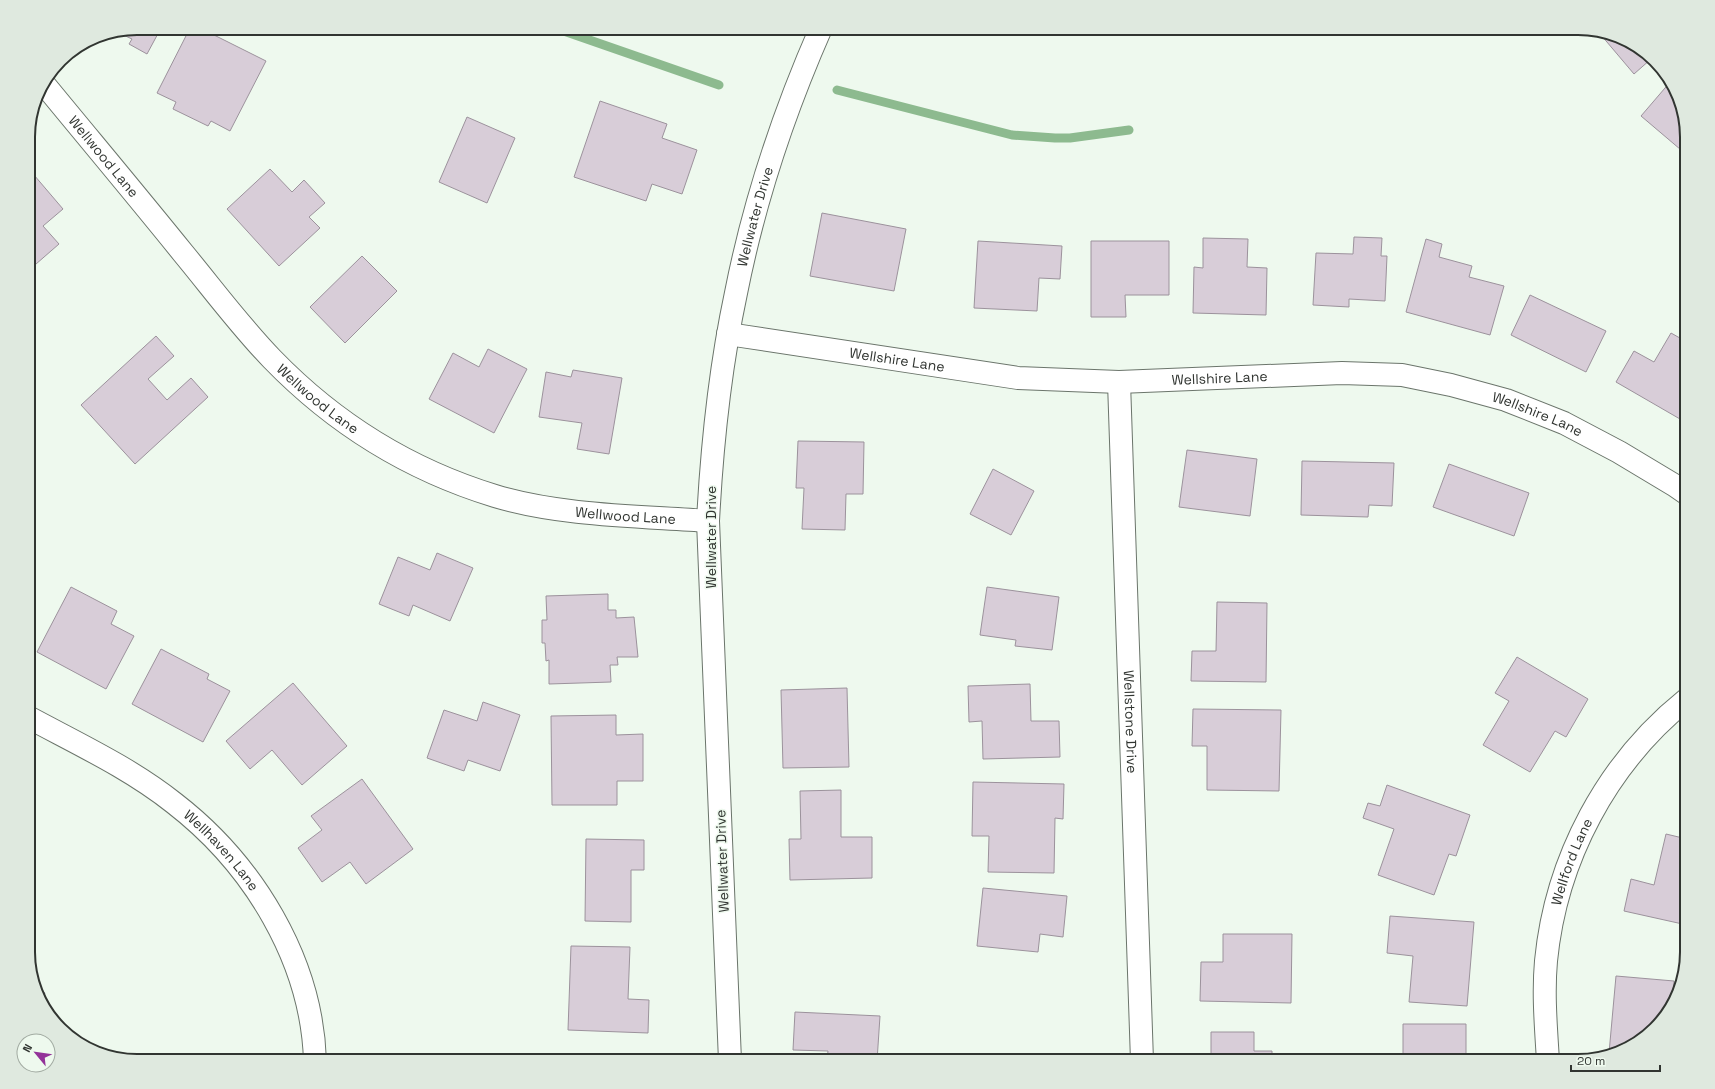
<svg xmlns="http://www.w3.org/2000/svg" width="1715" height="1089" font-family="'Space Grotesk',sans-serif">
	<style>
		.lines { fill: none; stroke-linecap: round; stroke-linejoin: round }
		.stream { stroke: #8dba8f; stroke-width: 9 }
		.building { fill: #d8cdd8; stroke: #9c929c }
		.minor-casing { stroke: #6b756b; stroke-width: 24 }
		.minor { stroke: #fff; stroke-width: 22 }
		.labels { text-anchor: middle; stroke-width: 3; stroke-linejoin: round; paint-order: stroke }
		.street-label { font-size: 14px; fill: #313531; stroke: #eef9ee }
		.rim { fill: none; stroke: #313531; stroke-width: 2 }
	</style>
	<rect width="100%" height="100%" fill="#eef9ee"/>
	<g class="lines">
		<path class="stream" d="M555,28L719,85
			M837,90L1012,135L1055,138H1070L1129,130"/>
	</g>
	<path class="building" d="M137,28H161L147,54L129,44L132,39L117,32Z
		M190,28H200L266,61L230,131L211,121L208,126L173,109L176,102L157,93Z
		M1601,35L1638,46L1651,59L1634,74Z
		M1671,81L1687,137V155L1641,116Z
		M600,101L667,124L662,138L697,150L682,194L652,184L646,201L574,177Z
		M467,117L515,138L487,203L439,182Z
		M270,169L292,192L304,180L325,203L309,217L320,228L279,266L227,209Z
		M34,175L63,209L43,226L59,244L28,271V180Z
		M822,213L906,229L894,291L810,276Z
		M1354,237L1382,238L1381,256H1387L1385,301L1349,299V307L1313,305L1316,253L1353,254Z
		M1203,238L1248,239L1247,267L1267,268L1266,315L1193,313L1194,267L1203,268Z
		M1426,239L1442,244L1439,257L1472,266L1469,277L1504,286L1490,335L1406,312Z
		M978,241L1062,246L1060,279L1039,278L1037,311L974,308Z
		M1091,241H1169V295H1125L1126,317H1091Z
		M362,256L397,291L345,343L310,307Z
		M1530,295L1606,331L1586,372L1511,335Z
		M1671,333L1687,342V406L1680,419L1616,382L1634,351L1654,362Z
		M156,336L174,356L148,379L167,400L191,378L208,397L135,464L81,405Z
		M488,349L527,369L494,433L429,399L453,353L479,367Z
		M573,370L622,378L609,454L577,449L582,423L539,417L546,372L571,377Z
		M798,441L864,442L863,494H846L845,530L802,529L804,488H796Z
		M1187,450L1257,459L1250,516L1179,507Z
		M1302,461L1394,463L1392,506L1369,505L1368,517L1301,515Z
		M1449,464L1529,493L1514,536L1433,507Z
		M993,469L1034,491L1011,535L970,514Z
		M437,553L473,568L450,621L413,605L409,616L379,604L398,557L430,570Z
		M71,587L117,611L111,624L134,636L106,689L37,652Z
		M987,587L1059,597L1052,650L1015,646L1016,640L980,635Z
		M608,594V610H616V618L634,617L638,657H617L618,665H610L611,682L549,684V660L546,661L545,643H542V620H547L546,596Z
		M1217,602L1267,603L1266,682L1191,681L1192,651H1216Z
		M161,649L209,674L207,679L230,691L203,742L132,704Z
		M1517,657L1588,699L1566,737L1555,731L1530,772L1483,745L1509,701L1495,693Z
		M293,683L347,746L302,785L272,750L250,769L226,741Z
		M1030,684L1031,721H1059L1060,757L983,759L982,721L969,722L968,686Z
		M847,688L849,767L783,768L781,690Z
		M483,702L520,715L500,771L468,760L464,771L427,758L444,710L477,721Z
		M1193,709L1281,710L1279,791L1207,790V746H1192Z
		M616,715V735L643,734V781H617V805H552L551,716Z
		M362,779L413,849L366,884L350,862L322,882L298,848L322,830L311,816Z
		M973,782L1064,784L1063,819L1055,818L1054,873L988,872L989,836H972Z
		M1387,785L1470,815L1456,856L1449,854L1434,895L1378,875L1394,829L1363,818L1368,803L1380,806Z
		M841,790V837H872V878L790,880L789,839H801L800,791Z
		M1666,834L1687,839V925L1624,911L1631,879L1654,885Z
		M586,839L644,840V870H631V922L585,921Z
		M983,888L1067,896L1063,937L1040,934L1038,952L977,946Z
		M1390,916L1474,922L1467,1006L1409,1002L1413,956L1387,953Z
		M1223,934H1292L1291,1003L1200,1001L1201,962H1223Z
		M571,946L630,947L628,999L649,1000L648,1033L568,1030Z
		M1616,976L1674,981L1673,1000L1669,1012L1632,1047L1609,1053Z
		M37,989L45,993L41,1001Z
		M795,1012L880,1016L877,1061H827L828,1051L793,1050Z
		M1403,1024H1466V1061H1403Z
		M1211,1032H1254V1051H1272V1061H1211Z
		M603,1059H639V1061H603Z"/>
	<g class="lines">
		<g class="minor-casing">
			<g id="minor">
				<path id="s1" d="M44,84C90,140 137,196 183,253C212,288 240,326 272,359C334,423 410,470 495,496C561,516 640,516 708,521"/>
				<path id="s2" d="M728,334L1018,378L1119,382L1342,373L1402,375L1451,385L1506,400L1564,423L1619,452L1674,485L1687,494"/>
				<path id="s3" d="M1119,382L1142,1061"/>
				<path id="s4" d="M28,717C78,744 130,768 174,803C253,864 312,960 315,1061"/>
				<path id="s5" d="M730,1061L708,521C712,444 720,368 736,293C754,202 784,112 821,28"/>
				<path id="s6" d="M1548,1061C1546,1028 1543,994 1546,961C1556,859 1607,763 1687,699"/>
			</g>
		</g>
		<use href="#minor" class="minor"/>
	</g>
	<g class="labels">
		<g class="street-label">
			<text dy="5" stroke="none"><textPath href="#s1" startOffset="94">Wellwood Lane</textPath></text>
			<text dy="5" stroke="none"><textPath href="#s5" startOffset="849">Wellwater Drive</textPath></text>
			<text dy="5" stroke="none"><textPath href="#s2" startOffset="171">Wellshire Lane</textPath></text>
			<text dy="5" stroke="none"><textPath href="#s2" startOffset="495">Wellshire Lane</textPath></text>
			<text dy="5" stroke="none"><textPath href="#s1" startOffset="418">Wellwood Lane</textPath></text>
			<text dy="5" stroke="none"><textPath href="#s2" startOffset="819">Wellshire Lane</textPath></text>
			<text dy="5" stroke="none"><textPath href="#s1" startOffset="754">Wellwood Lane</textPath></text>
			<text transform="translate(711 537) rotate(-90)" y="5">Wellwater Drive</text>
			<text dy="5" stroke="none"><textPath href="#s3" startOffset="340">Wellstone Drive</textPath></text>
			<text dy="5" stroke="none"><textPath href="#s4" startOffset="237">Wellhaven Lane</textPath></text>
			<text transform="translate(722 861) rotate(-92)" y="5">Wellwater Drive</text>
			<text dy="5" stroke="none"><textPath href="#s6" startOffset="203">Wellford Lane</textPath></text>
		</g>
	</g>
	<path d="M0 0H1715V1089H0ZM137 35H1578A102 102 0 0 1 1680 137V952A102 102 0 0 1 1578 1054H137A102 102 0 0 1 35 952V137A102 102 0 0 1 137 35Z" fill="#dfe9df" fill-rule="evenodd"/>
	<path class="rim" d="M137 35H1578A102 102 0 0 1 1680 137V952A102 102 0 0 1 1578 1054H137A102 102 0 0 1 35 952V137A102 102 0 0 1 137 35Z"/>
	<g transform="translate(36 1053) rotate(299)"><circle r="19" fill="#eef9ee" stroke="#a2aba2"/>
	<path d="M0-3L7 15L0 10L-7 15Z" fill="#933299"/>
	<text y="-6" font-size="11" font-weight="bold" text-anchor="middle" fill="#313531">N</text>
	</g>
	<path d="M1571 1065v6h89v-6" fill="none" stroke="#313531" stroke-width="2"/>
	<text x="1577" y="1065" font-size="12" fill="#313531" stroke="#eef9ee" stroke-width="3" paint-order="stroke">20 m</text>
</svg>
